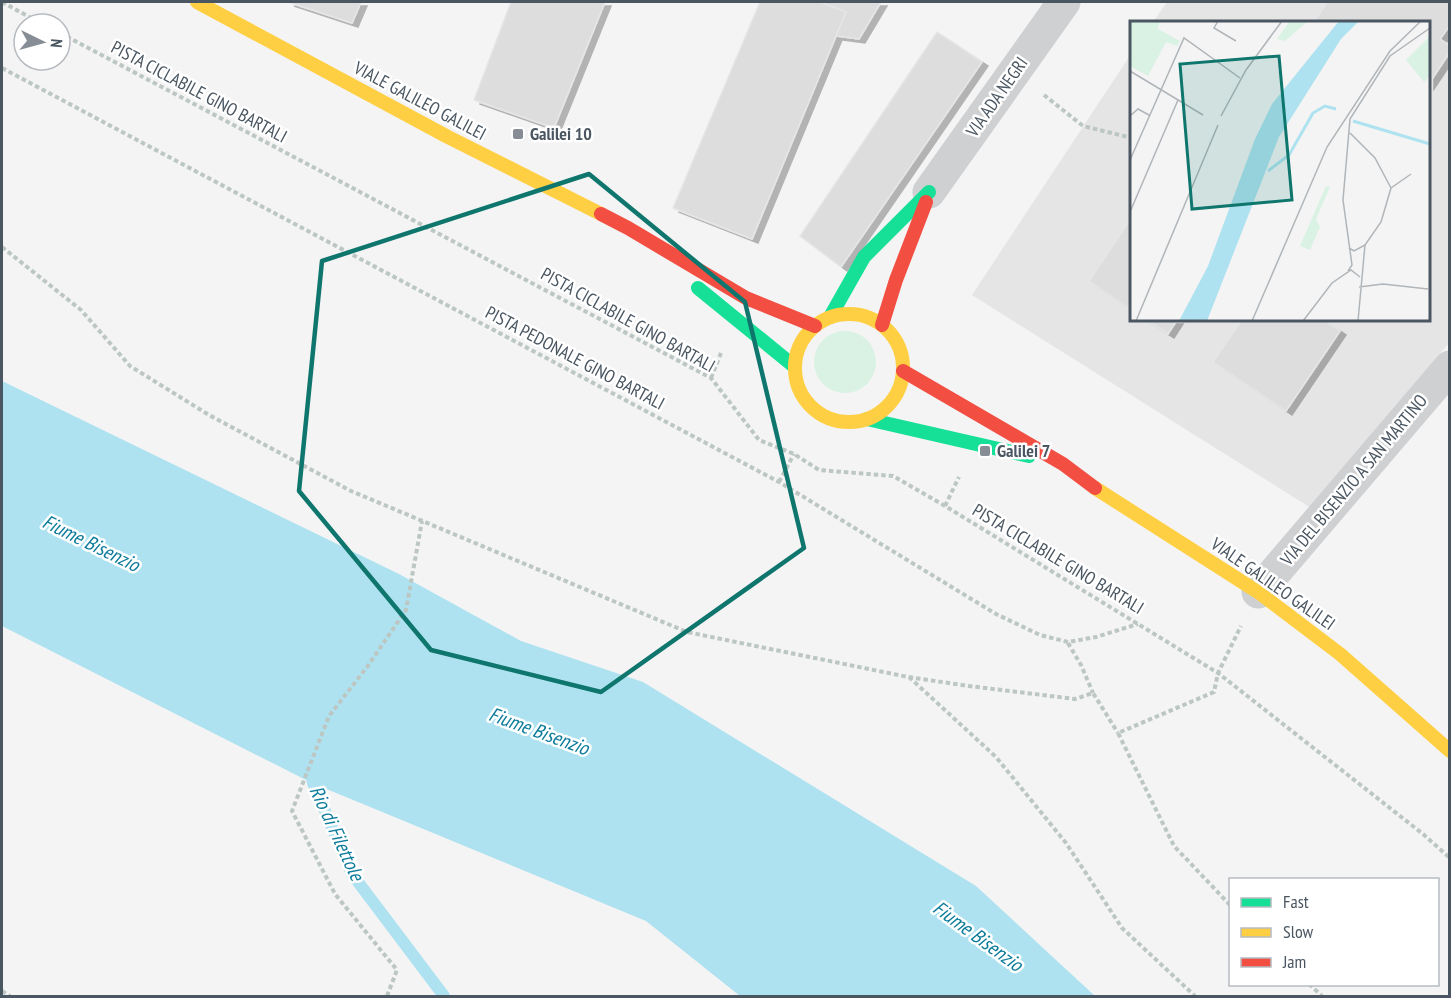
<svg xmlns="http://www.w3.org/2000/svg" width="1451" height="998" font-family="'PT Sans Narrow',sans-serif">
	<style>
		.education { fill: #e6e5e6 }
		.green { fill: #d9f2e3 }
		.water { fill: #aee2f0 }
		.lines { fill: none; stroke-linecap: round; stroke-linejoin: round }
		.stream { stroke: #aee2f0; stroke-width: 12 }
		.building { fill: #ddddde; stroke: #e5e6e7; stroke-width: 1.5; filter: url(#shadow) }
		.path { stroke: #bcc7c4; stroke-width: 4; stroke-dasharray: 4.5 3; stroke-linecap: butt }
		.street { stroke: #ced0d2; stroke-width: 33 }
		.fast { stroke: #16e098; stroke-width: 14 }
		.slow { stroke: #ffcf43; stroke-width: 14 }
		.jam { stroke: #f24e42; stroke-width: 14 }
		.marked { fill: none; stroke: #0f766e; stroke-width: 4.5; stroke-linejoin: round }
		.poi-dot { fill: #868d94; stroke: #fff; stroke-width: 2 }
		.labels { text-anchor: middle; stroke-width: 5; stroke-linejoin: round; paint-order: stroke }
		.street-label { font-size: 18px; fill: #4a5661; stroke: #fff }
		.poi-label { font-size: 18px; font-weight: bold; fill: #4a5661; stroke: #fff; text-anchor: start }
		.water-label { font-size: 20px; font-style: italic; fill: #0c7c9b; stroke: #fff }
		.inset-river { fill: none; stroke: #aee2f0; stroke-width: 3 }
		.inset-road { fill: none; stroke: #b0b5b9; stroke-width: 1.5 }
		.view { fill: #0f766e; fill-opacity: 0.15; stroke: #0f766e; stroke-width: 3 }
		.inset-edge { fill: none; stroke: #4a5661; stroke-width: 3 }
	</style>
	<defs>
		<filter id="shadow"><feDropShadow dx="6" dy="4" stdDeviation="0" flood-color="#0004"/></filter>
	</defs>
	<rect width="100%" height="100%" fill="#f4f4f4"/>
	<path class="education" d="M1167,2H1449V343L1311,508L972,295L1131,54L1132,320H1428V22H1153Z"/>
	<path class="green" d="M814 362a31 31 0 1 1 62 0a31 31 0 1 1-62 0Z"/>
	<path class="water" d="M2,381L399,574L521,641L643,682L976,886L1095,996H740L646,921L312,783L2,626Z"/>
	<g class="lines">
		<path class="stream" d="M310,767L313,783L352,874L444,996"/>
	</g>
	<path class="building" d="M288,2H361L352,23Z
		M511,2H605L554,128L474,100Z
		M760,2H820L846,12L752,239L673,208Z
		M820,2H881L859,39L836,36L846,12Z
		M1327,2H1450V25L1440,39L1450,46V52L1428,85V22H1314Z
		M937,32L982,62L841,267L800,236Z
		M1132,217V310L1089,281Z
		M1146,320H1177L1168,334Z
		M1239,320H1324L1340,331L1286,411L1213,362L1241,321Z"/>
	<g class="lines">
		<path class="path" d="M2,2L42,24
			M60,33L711,378L759,440L794,454L819,470L893,476L945,506L1218,673L1423,834L1450,858
			M2,68L779,482L996,614L1040,635L1068,642L1096,637L1138,624
			M1044,95L1083,126L1132,138
			M2,247L81,310L130,366L209,415L351,491L687,632L908,677L969,686L1075,699L1093,693L1118,733
			M711,378L721,353
			M779,482L794,454
			M945,506L959,477
			M1068,643L1081,665L1093,693
			M909,677L996,757L1066,843L1122,928L1195,996
			M1230,905L1174,846L1118,733L1214,692L1218,673L1241,626
			M1309,984L1322,996
			M2,991L10,996
			M387,996L397,970L335,894L292,811L329,716L367,667L406,610L422,521"/>
		<path class="street" d="M929,192L1064,2
			M1258,592L1450,367"/>
		<path class="fast" d="M698,288L795,367
			M830,317L864,257L929,192
			M867,419L1029,456"/>
		<path class="slow" d="M197,2L448,137L601,214
			M795 368a54 54 0 1 1 108 0a54 54 0 1 1-108 0Z
			M1095,488L1258,592L1340,654L1450,751"/>
		<path class="jam" d="M601,214L628,228L746,298L815,326
			M882,325L896,280L926,202
			M903,371L1063,464L1095,488"/>
	</g>
	<path class="marked" d="M589,174L745,302L804,548L601,692L431,650L299,491L322,261Z"/>
	<g class="poi-dot">
		<rect x="512" y="128" width="12" height="12" rx="3"/>
		<rect x="979" y="445" width="12" height="12" rx="3"/>
	</g>
	<g class="labels">
		<g class="street-label">
			<text transform="translate(199 92) rotate(28)" y="6">PISTA CICLABILE GINO BARTALI</text>
			<text transform="translate(997 97) rotate(-55)" y="6">VIA ADA NEGRI</text>
			<text transform="translate(420 101) rotate(28)" y="6">VIALE GALILEO GALILEI</text>
			<text transform="translate(628 320) rotate(29)" y="6">PISTA CICLABILE GINO BARTALI</text>
			<text transform="translate(575 358) rotate(28)" y="6">PISTA PEDONALE GINO BARTALI</text>
			<text transform="translate(1354 480) rotate(-50)" y="6">VIA DEL BISENZIO A SAN MARTINO</text>
			<text transform="translate(1058 559) rotate(31)" y="6">PISTA CICLABILE GINO BARTALI</text>
			<text transform="translate(1273 584) rotate(35)" y="6">VIALE GALILEO GALILEI</text>
		</g>
		<g class="poi-label">
			<text x="530" y="140">Galilei 10</text>
			<text x="997" y="457">Galilei 7</text>
		</g>
		<g class="water-label">
			<text transform="translate(91 543) rotate(26)" y="7">Fiume Bisenzio</text>
			<text transform="translate(539 731) rotate(20)" y="7">Fiume Bisenzio</text>
			<text transform="translate(337 833) rotate(65)" y="7">Rio di Filettole</text>
			<text transform="translate(978 936) rotate(36)" y="7">Fiume Bisenzio</text>
		</g>
	</g>
	<g transform="translate(1130 21)">
		<rect width="300" height="300" fill="#f4f4f4"/>
		<path d="M0,0H30L28,8L50,20L47,25L36,21L18,55L0,45ZM160,0H178L155,20L147,18ZM300,15V55L294,61L276,39ZM196,165L200,166L186,198L190,206L180,229L170,225Z" fill="#d9f2e3"/>
		<path d="M209,0H229L211,18L149,116L77,300H49L78,245L125,118L142,83Z" fill="#aee2f0"/>
		<path class="inset-river" d="M223,100L300,123M138,150L159,134L183,92L195,85L206,88"/>
		<path class="inset-road" d="M88,0L84,7L106,20M0,50L73,94M0,95L8,88L19,94M91,95L116,49L152,0M220,112L245,137L261,167L251,201L235,224L228,300M0,139L54,17L110,57M261,167L281,153M0,191L48,79M219,227L224,230L235,224M218,250L222,244L213,179L220,98L260,35L300,7M229,266L253,263L298,268M6,300L88,104M122,300L197,126L260,30L291,0M173,300L202,262L221,249L230,256"/>
		<path class="view" d="M149,35L162,179L62,188L50,43Z"/>
		<rect width="300" height="300" class="inset-edge"/>
	</g>
	<rect width="1451" height="998" fill="none" stroke="#4a5661" stroke-width="6"/>
	<rect x="1229" y="878" width="210" height="108" fill="#ffffff" stroke="#b7bbc0" stroke-width="1.5"/>
	<rect x="1241" y="898" width="30" height="9" fill="#16e098" stroke="#b7bbc0" stroke-width="1.5"/>
	<text x="1283" y="908" font-size="18" fill="#4a5661">Fast</text>
	<rect x="1241" y="928" width="30" height="9" fill="#ffcf43" stroke="#b7bbc0" stroke-width="1.5"/>
	<text x="1283" y="938" font-size="18" fill="#4a5661">Slow</text>
	<rect x="1241" y="958" width="30" height="9" fill="#f24e42" stroke="#b7bbc0" stroke-width="1.5"/>
	<text x="1283" y="968" font-size="18" fill="#4a5661">Jam</text>
	<g transform="translate(42 42) rotate(95)"><circle r="28" fill="#ffffff" stroke="#b7bbc0" stroke-width="1.5"/>
	<path d="M0-4.5L10 22L0 15L-10 22Z" fill="#868d94"/>
	<text y="-9" font-size="16" font-weight="bold" text-anchor="middle" fill="#4a5661">N</text>
	</g>
</svg>
